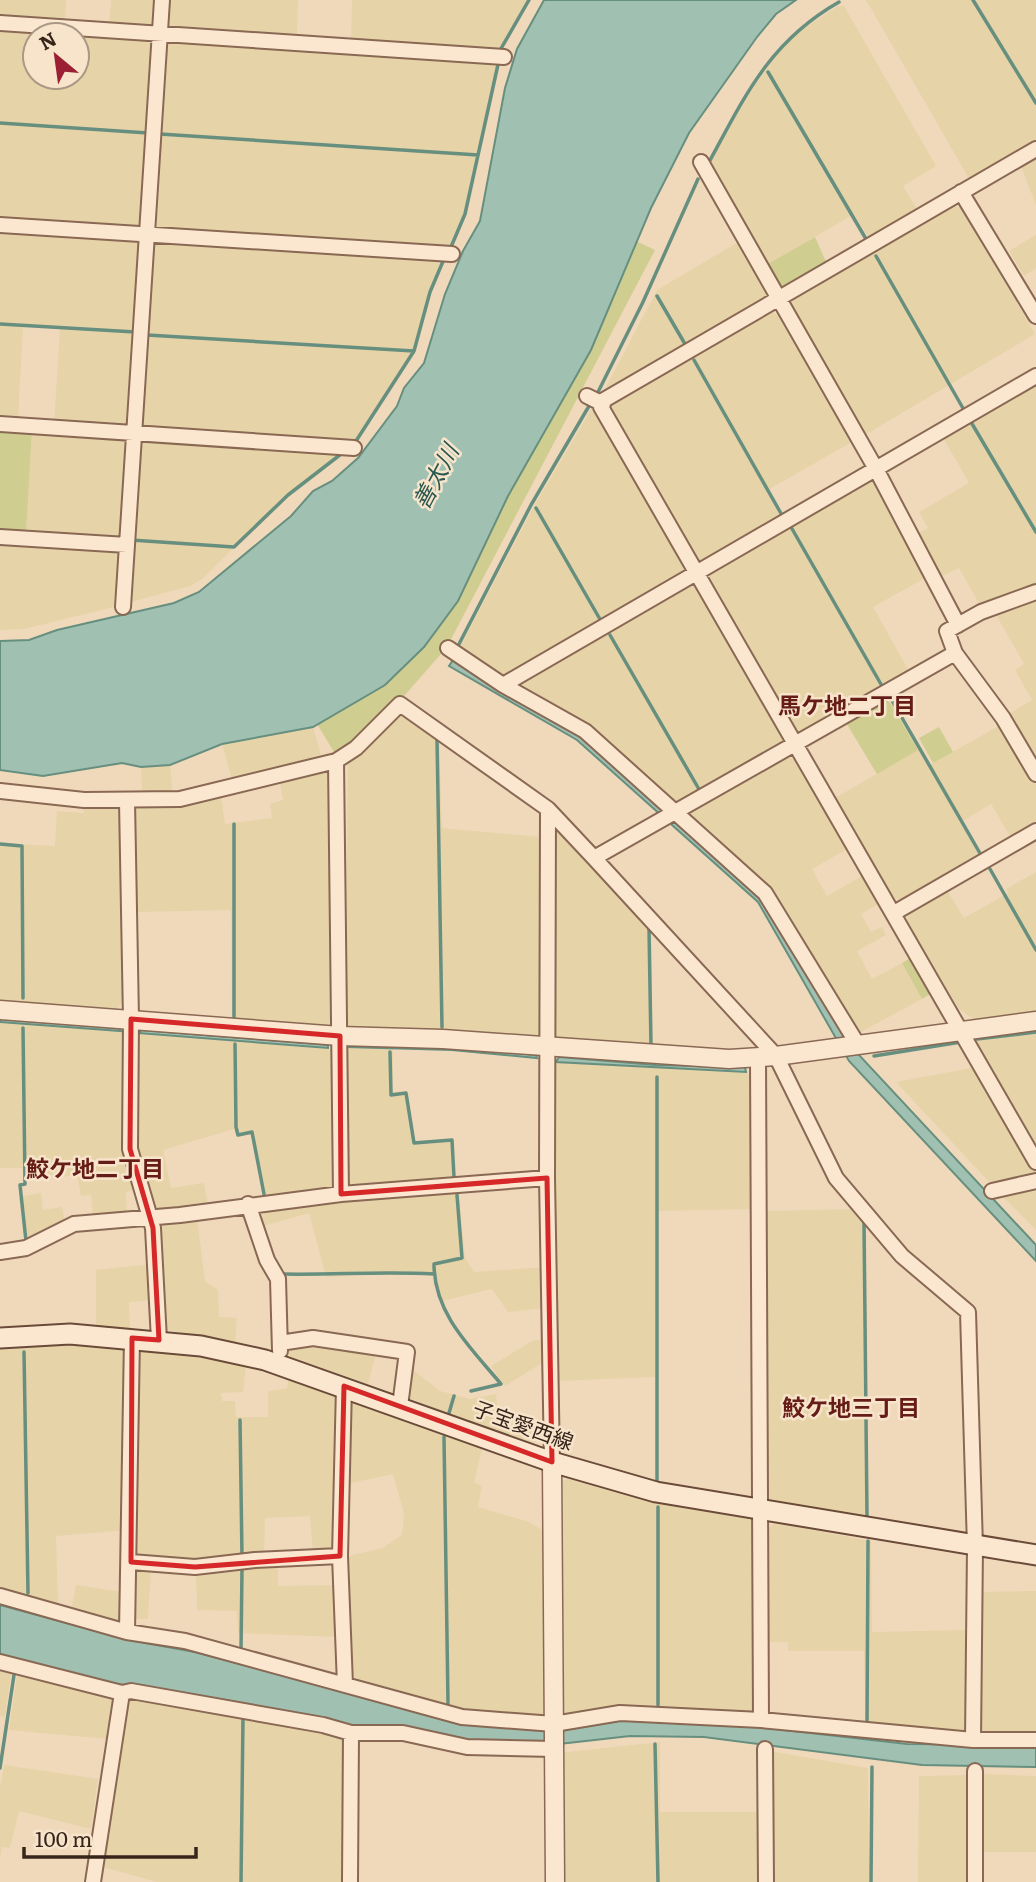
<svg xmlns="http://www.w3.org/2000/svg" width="1036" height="1882" font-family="Literata,'Noto Sans JP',serif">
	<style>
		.farmland { fill: #e6d3a8; fill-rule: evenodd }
		.green { fill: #cfcd8f }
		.water { fill: #a0c1b2; stroke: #678f7f; stroke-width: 2 }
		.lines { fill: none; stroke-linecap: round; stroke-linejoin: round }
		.stream { stroke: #678f7f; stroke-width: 3.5 }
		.minor-casing { stroke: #896854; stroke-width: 18 }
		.tertiary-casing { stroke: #896854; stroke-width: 21 }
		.secondary-casing { stroke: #6a4a38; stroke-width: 23 }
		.minor { stroke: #fbe7cf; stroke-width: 14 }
		.tertiary { stroke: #fbe7cf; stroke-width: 18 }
		.secondary { stroke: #fbe7cf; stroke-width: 19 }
		.marked { fill: none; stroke: #d62828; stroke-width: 5; stroke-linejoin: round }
		.labels { text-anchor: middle; stroke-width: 5; stroke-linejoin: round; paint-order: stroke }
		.street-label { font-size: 21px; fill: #37241a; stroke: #f7e4cb }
		.water-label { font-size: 23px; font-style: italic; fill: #28584e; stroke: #f7e4cb }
		.neighbourhood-label { font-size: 23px; font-weight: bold; fill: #661c17; stroke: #f7e4cb }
	</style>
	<rect width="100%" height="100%" fill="#f0d9bb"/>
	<path class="farmland" d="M0,0H66L65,24L0,19Z
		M111,0H159L158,23L150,29L109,27Z
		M165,0H298L297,34L164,25Z
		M352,0H529L499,52L351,43Z
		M866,0H1036V142L975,179L968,177Z
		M838,6H844L936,166L903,186L918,211L870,240L854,214L766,265L709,165L747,97L776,54L795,34Z
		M0,27L153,38L144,226L139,230L0,221ZM35,35H77V77H35Z
		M167,37L499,59L465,214L451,247L446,250L156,230L151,225L162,43Z
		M1036,157V205L1021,166Z
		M954,206L962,208L1035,334L865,435L790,308L794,298Z
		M0,228L139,236L143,243L131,423L125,429L54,425L60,328L23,326L18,421L0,420Z
		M1036,235V268L1024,276L1009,251Z
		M149,241L445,256L430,292L414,351L356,441L345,444L142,430L138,423Z
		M740,241L769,293L767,300L602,395L657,290Z
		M771,312L781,316L852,442L766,491L782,520L705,565L698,564L609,409L610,404Z
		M1036,380V588L981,607L959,568L942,576L918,533L928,528L919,512L969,483L942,436Z
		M592,408L688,569L685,578L502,678L459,649L534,506Z
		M32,430L125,434L130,440L123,539L26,532Z
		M140,437L346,450L288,495L202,579L190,586L127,603Z
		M871,478H874L927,577L873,607L910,673L806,733L798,731L707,578L710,571Z
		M0,540L124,551L118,606L24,629L0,630Z
		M686,586L698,588L786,738L784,747L674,805L520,688L518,682Z
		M1036,596V764L1009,714L1032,700L1015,670L1024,664L995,613Z
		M403,710L439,736L442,828L541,837L542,1034L534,1040L446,1030L351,1028L345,1020L348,761Z
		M1002,724L1036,785V825L1011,838L991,804L963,821L982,855L902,900L892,898L835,798L918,750L928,766Z
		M313,727L321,755L233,782L222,744Z
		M783,757L799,760L849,848L812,869L827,896L864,875L880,903L861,914L871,932L882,927L886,935L857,951L872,979L902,963L922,999L859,1033L770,891L688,817L689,809Z
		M170,765L173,797H142L141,767Z
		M319,768L328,771L335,1019L327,1028L232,1019L231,910L135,912L131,803L221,796L225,824L272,818L270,804L283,800L280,783Z
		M115,804L120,808L123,1001L117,1009L0,1000V843L55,846L57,811L83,813L84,805Z
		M552,824L651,926L653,1049L561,1042L552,1033Z
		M1036,872V1014L975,1020L959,1009L907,921L909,912L948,892L964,918L1008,893L1006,889Z
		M0,1022L121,1031L124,1036L125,1149L133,1190L126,1192L127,1216L93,1217L91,1195L81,1196L77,1175L44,1179L43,1173H23L22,1168H0Z
		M1036,1030V1153L972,1038Z
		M138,1033L328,1048L334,1053L335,1186L328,1192L263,1196L251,1134L236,1137L234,1129L163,1150L171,1188L204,1183L208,1205L154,1210L135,1149Z
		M349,1047L393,1048V1092H407L415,1141L451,1140L453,1181L350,1188L346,1185L344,1053Z
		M556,1062L746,1072L751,1078L754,1209L656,1211L655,1377L557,1381L553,1178Z
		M977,1067L1036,1172L996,1185L990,1183L896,1082Z
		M1036,1185V1230L1000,1194Z
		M458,1189L465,1258L474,1272L544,1267L545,1308L508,1312L492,1289L442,1301L436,1275L386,1273L326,1277L309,1213L260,1227L259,1222L269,1206Z
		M41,1193L43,1210L62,1207L65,1223L28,1242L23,1196Z
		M859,1209L866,1217L868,1518L767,1502L765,1211Z
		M197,1218L205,1281L218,1290L219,1317L237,1318L235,1344L163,1329L158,1227L161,1222Z
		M151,1264L153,1300L129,1302L130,1330L96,1327V1270Z
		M544,1339L545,1361L507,1385L503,1384L491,1366L532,1341Z
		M315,1342L376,1353L368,1384L285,1355L284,1348Z
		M94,1343L127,1347V1530L56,1536L58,1605L0,1589V1346Z
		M141,1347L246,1365L243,1392L221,1393L222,1401H235L236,1417H268V1391L287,1388L289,1376L338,1394L335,1547L330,1552H313L310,1516L265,1518L264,1556L196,1564L141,1559L136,1555L138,1350Z
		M409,1367L440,1391L470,1399L496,1394L498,1412L541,1419V1438L531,1445L406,1397Z
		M355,1399L482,1449L474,1482L482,1486L478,1507L529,1522L544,1531L546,1714L541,1717L462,1711L351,1676L349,1556L382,1548L402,1535L404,1514L393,1474L346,1484L349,1404Z
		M567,1479L650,1502L756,1520L755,1708L746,1714L559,1719L558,1484Z
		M774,1523L871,1541L872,1632L967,1630L968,1728L960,1734L866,1729L864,1651H788V1642H769V1528Z
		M278,1565V1586L339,1585L340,1637L238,1633L237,1611L197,1610L196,1572Z
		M141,1569H151L148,1619H136L137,1572Z
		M76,1585L123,1592V1618L115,1624L71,1612Z
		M1036,1591V1735L986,1734L980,1728L977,1592Z
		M0,1671L11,1674L5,1717L0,1716Z
		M17,1676L113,1697L107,1739L9,1730Z
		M132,1694L345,1734L346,1882H157L103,1867L126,1697Z
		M660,1742V1812H762V1882H559L558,1753Z
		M775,1752L868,1768L869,1882H769L770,1756Z
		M4,1765L98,1779L91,1829L19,1811L10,1848L2,1847L0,1858V1788Z
		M983,1774L1036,1776V1852H979V1776Z
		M968,1775L972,1779L971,1882H918L919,1776Z"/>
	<path class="green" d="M815,237L827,264L785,288L777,285L766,265Z
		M636,241L655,250L447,647L398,703L337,757L317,724L385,684L424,647L458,601L508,496L591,350Z
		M0,427L32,430L26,532L0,531Z
		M887,697L918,750L877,774L845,721Z
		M939,727L953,752L933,763L919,738Z
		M912,957L932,993L922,999L902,963Z"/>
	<path class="water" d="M544,0H796L776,14L757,37L689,133L651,208L591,350L508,496L458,601L424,647L385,685L313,727L222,744L170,765L141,767L122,763L43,776L0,770V641L29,640L57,630L174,603L199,592L291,516L313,491L332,481L358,458L397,406L404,388L424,363L445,294L463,251L480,221L505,88L517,49Z
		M453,660L582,736L762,897L858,1054L1036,1245V1261L849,1061L758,902L577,740L449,666Z
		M0,1019L119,1028L121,1031L0,1022Z
		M142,1030L328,1045V1048L138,1033Z
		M352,1044L452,1047L536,1055L537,1058L452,1050L349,1047Z
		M559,1057L656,1065L745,1067L746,1072L556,1062Z
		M0,1605L129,1640L195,1652L440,1717L555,1731L628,1719L740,1725L907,1744L1036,1745V1767L922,1765L704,1737L630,1736L559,1744L445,1739L405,1727L363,1731L74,1677L0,1656Z"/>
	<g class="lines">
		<path class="stream" d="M973,0L1036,103
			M499,52L529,0
			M768,72L866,239
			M0,123L148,133
			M160,134L478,155
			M708,164C745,96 769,42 839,2
			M451,247L465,214L499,60
			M876,256L964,410
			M657,296L685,344
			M0,324L135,332
			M147,335L414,351
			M694,360L783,517
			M598,392L643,302L698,179
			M971,422L1036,532
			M356,441L414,351L430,292L444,259
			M536,508L601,621
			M791,527L882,686
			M131,540L234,547L288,495L345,451
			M610,635L700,791
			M458,646L531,505L589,406
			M890,697L981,855
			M437,739L442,1027
			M234,824V1017
			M0,844L22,846L23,998
			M990,869L1036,950
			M649,928L651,1047
			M23,1028L25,1184L20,1185L26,1241
			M977,1039L1036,1032
			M235,1044L236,1127L238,1135L252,1132L264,1194
			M390,1052L391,1095L406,1093L414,1143L452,1140L454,1177
			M874,1056L961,1042
			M657,1077V1481
			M457,1195L462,1258L434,1264C434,1314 471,1348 501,1384L471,1391
			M864,1223L867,1516
			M283,1274C334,1275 383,1271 434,1274
			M24,1352L28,1593
			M449,1413L454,1396
			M240,1420L242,1557
			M444,1437L448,1703
			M658,1507V1705
			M241,1650L242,1569
			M867,1724L868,1541
			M655,1744L658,1882
			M0,1768L14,1675
			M241,1882L243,1718
			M871,1882L872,1767"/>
		<g class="minor-casing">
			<path id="minor" d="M0,23L504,57
				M1036,149L604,400L601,407L1036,1162
				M701,162L876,469L958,625
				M961,192L1036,316
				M0,225L452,254
				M587,396L603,404
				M0,424L354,448
				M0,537L127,545
				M1036,592L981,612L947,631L955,653L1003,718L1036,774
				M123,607L162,0
				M448,648L503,685L1036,376
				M503,685L585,731L765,893L858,1045
				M336,761L341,1194
				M0,791L84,800L180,799L336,761L356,748L400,704L548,809L594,858L776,1056L836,1178L902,1256L968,1312L975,1547L973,1740
				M127,801L131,1019L130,1149L153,1228L159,1340
				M548,809L547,1178L552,1462
				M594,858L955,653
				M894,913L1036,831
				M758,1057L761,1720
				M992,1191L1036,1181
				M248,1204L267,1260L278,1279L280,1351
				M0,1252L26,1248L74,1224L180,1215L341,1194L547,1178
				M280,1343L313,1338L407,1352L400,1406
				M344,1386L340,1556L345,1685
				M131,1562L195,1567L255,1560L340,1556
				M0,1596L127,1632L185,1641L462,1717L554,1724L620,1713L761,1720L973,1740H1036
				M127,1632L132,1338
				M0,1662L122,1693L131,1691L323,1725L351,1733H403L467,1747L554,1749
				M765,1749L766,1882
				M975,1771V1882
				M93,1882L122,1693
				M350,1882L351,1733"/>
		</g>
		<g class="tertiary-casing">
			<path id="tertiary" d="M0,1010L340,1036L443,1039L729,1059L776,1056L1036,1021
				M552,1462L555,1882"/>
		</g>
		<g class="secondary-casing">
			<path id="secondary" d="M0,1338L70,1334L201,1346L265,1360L552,1462L656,1492L1036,1555"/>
		</g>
		<use href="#minor" class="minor"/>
		<use href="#tertiary" class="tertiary"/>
		<use href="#secondary" class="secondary"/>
	</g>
	<path class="marked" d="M131,1019L340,1036L341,1194L547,1178L552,1462L344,1386L340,1556L195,1567L131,1562L132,1338L159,1340L153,1228L130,1149Z"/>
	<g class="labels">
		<g class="street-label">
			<text transform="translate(523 1426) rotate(20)" y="7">子宝愛西線</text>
		</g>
		<g class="water-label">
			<text transform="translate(436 477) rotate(-62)" y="8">善太川</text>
		</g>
		<g class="neighbourhood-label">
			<text x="847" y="714">馬ケ地二丁目</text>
			<text x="95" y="1177">鮫ケ地二丁目</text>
			<text x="851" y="1416">鮫ケ地三丁目</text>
		</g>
	</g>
	<g transform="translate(56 56) rotate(331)"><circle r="33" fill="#f7e4cb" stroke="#aa9784" stroke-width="2"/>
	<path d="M0-5L12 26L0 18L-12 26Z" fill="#9b2033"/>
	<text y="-10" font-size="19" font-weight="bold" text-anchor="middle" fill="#37241a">N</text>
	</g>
	<path d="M24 1847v10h172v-10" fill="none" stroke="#37241a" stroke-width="3.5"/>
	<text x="35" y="1847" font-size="21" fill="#37241a" stroke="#f7e4cb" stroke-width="5" paint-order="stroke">100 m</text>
</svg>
